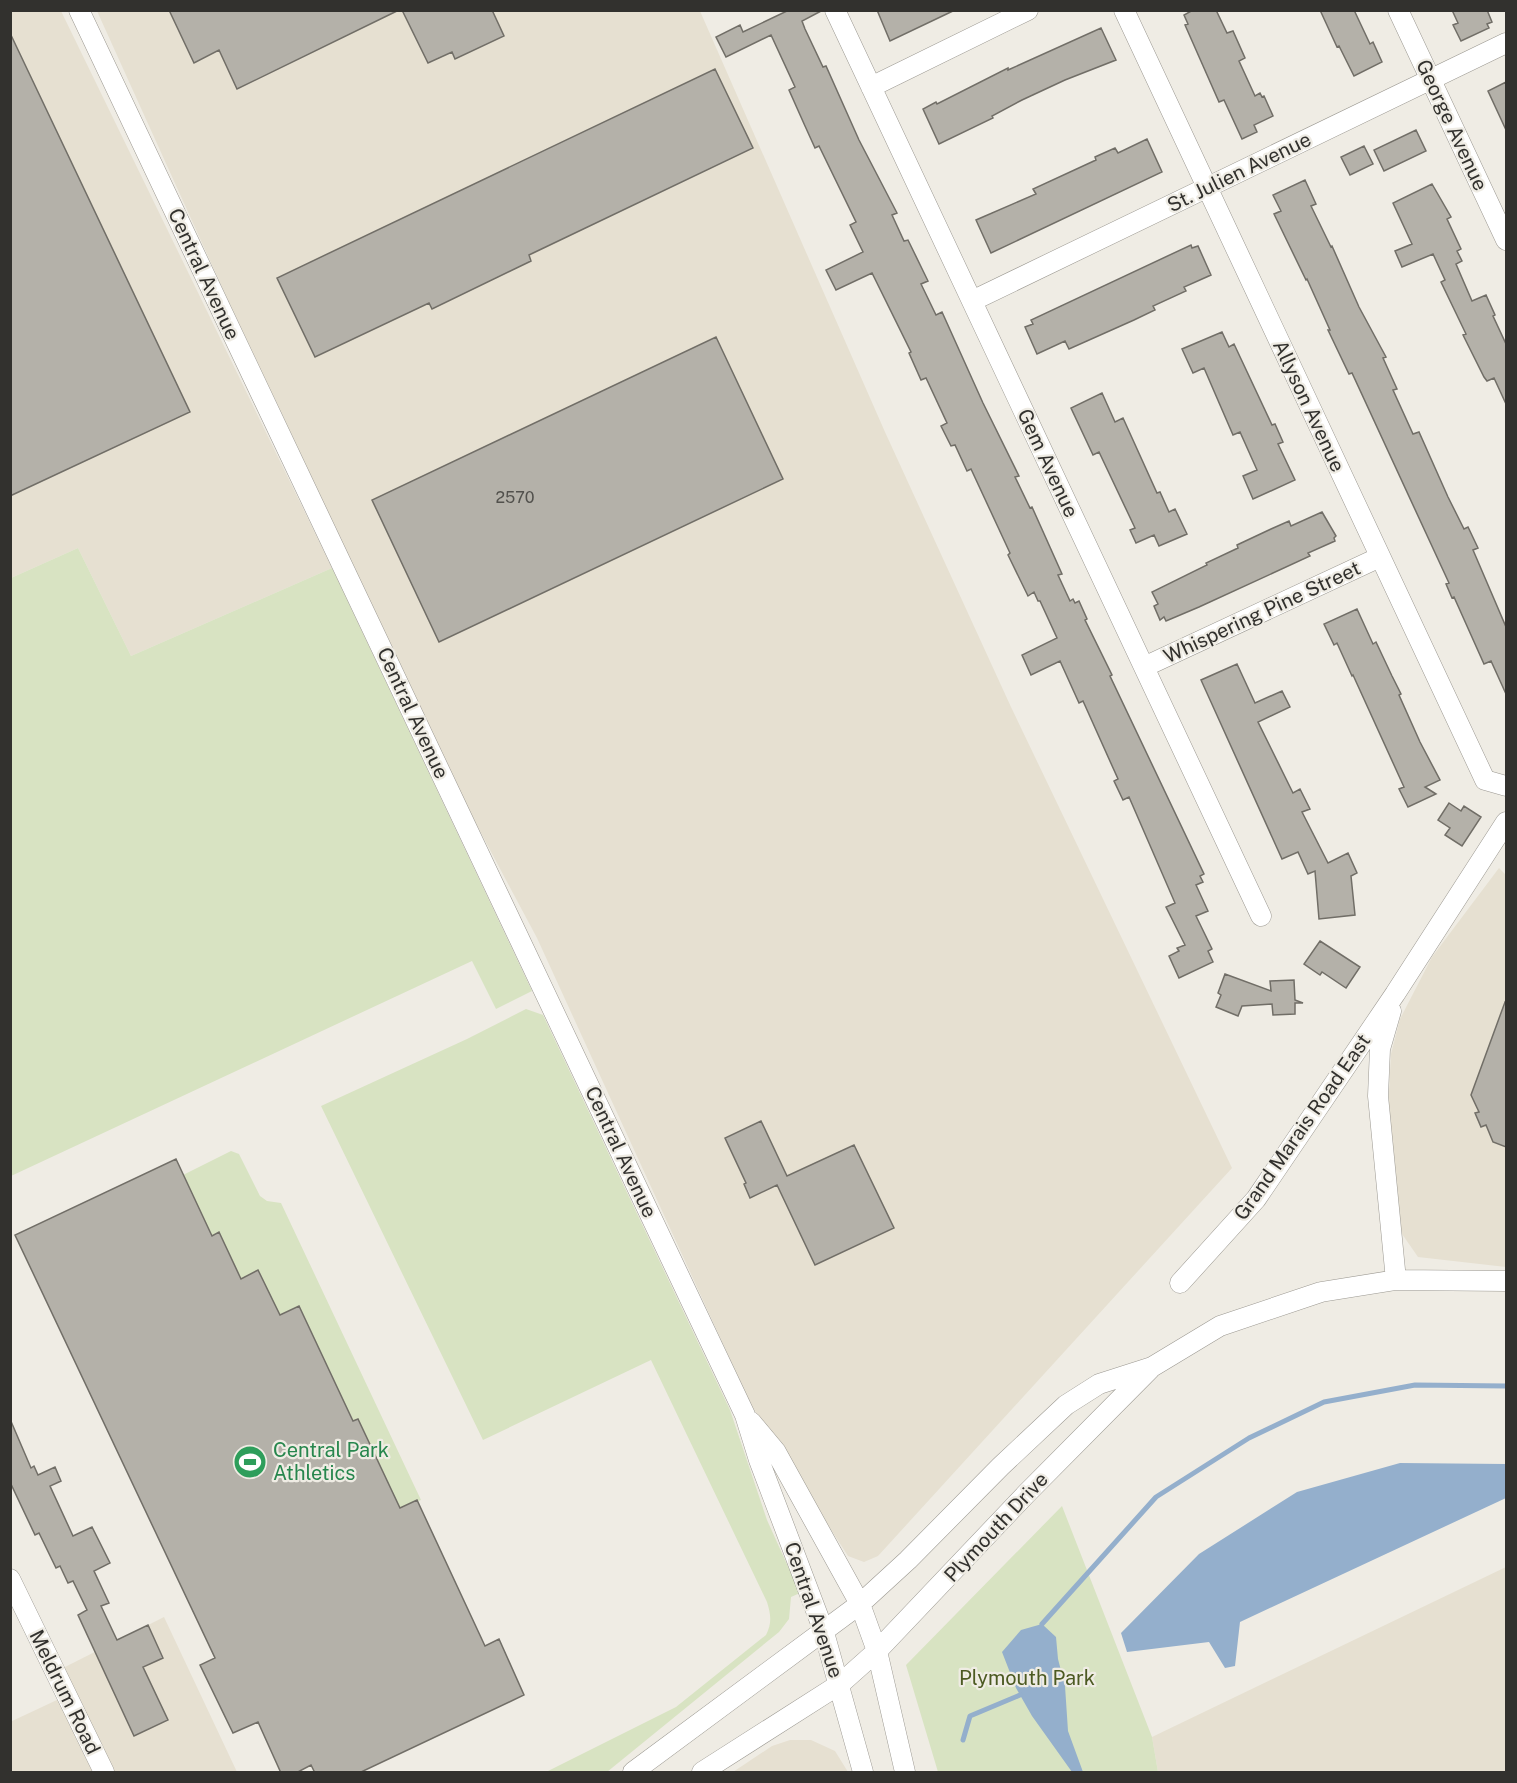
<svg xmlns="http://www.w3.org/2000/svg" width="1517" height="1783" font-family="'Public Sans',sans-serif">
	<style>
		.built { fill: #e6e0d1 }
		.green { fill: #d8e3c2 }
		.water { fill: #94afcc }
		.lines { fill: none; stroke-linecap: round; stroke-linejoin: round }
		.stream { stroke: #94afcc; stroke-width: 5 }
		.building { fill: #b4b1a9; stroke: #716e67; stroke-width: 1.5 }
		.minor-casing { stroke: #9b9891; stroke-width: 21 }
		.minor { stroke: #fff; stroke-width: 20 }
		.labels { text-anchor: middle; stroke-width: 4.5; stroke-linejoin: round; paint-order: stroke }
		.number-label { font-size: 16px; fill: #52514d }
		.street-label { font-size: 20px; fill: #32312e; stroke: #efece4 }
		.leisure-label { font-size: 20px; fill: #27864d; stroke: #efece4; text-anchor: start }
		.park-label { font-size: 20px; fill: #4c5a22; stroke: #efece4 }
	</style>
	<rect width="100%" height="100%" fill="#efece4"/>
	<path class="built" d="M10,11H61L332,568L131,656L78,548L11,578Z
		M97,11H700L885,432L1011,707L1232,1168L878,1556L864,1562L848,1556L751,1405L537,938L473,818L226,296Z
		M1499,868L1506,875V1267L1418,1257L1400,1231L1388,1109L1391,1054L1400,1019L1432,957Z
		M1506,1567V1772H1158L1152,1737Z
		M164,1617L237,1772H11L10,1722L74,1692L63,1668Z
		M790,1740H811L835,1751L848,1772H733L772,1746Z"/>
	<path class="green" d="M78,548L131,656L332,568L532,991L496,1009L472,961L11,1176V578Z
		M526,1009L543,1015L730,1410L767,1520L800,1593L791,1597L789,1619L779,1632L607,1772H546L676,1707L766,1635C772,1623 771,1615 767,1602L651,1360L483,1440L321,1106L467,1039Z
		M231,1151L239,1154L260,1196L267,1201L281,1203L421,1500L400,1508L358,1419L348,1424L342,1398L299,1306L279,1315L259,1271L241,1279L219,1233L212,1236L183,1175Z
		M1062,1506L1152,1737L1158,1772H938L906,1665Z"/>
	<path class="water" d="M1400,1463L1506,1464V1498L1240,1622L1235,1666L1225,1668L1209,1642L1127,1652L1121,1633L1199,1554L1297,1492Z
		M1042,1624L1056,1637L1058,1659L1065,1686L1068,1731L1083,1772H1072L1032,1716L1016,1688L1002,1652L1021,1630Z"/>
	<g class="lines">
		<path class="stream" d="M1042,1624L1156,1497L1249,1438L1324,1402L1415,1385L1506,1386
			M963,1740L970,1716L1020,1695"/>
	</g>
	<path class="building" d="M169,10H399L237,89L219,50L194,63Z
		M402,10H492L504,36L455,59L452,52L428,63Z
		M789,10H823L802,21L805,29L823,67L826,66L859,140L897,213L892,215L904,241L908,240L928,281L921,284L936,315L942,312L983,403L1019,476L1015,477L1030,508L1032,507L1062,574L1058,575L1070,601L1073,599L1075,603L1079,601L1087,619L1085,620L1112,675L1110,676L1204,874L1200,876L1203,882L1196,885L1208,911L1196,916L1212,949L1208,951L1213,962L1179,978L1169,956L1179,951L1177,948L1185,945L1166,907L1175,903L1129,797L1123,800L1114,781L1118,779L1083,701L1079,703L1060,661L1031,675L1022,655L1057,638L1040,601H1038L1034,592L1028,596L1008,555L1010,553L971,469L967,471L955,445L951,446L941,426L947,423L926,378L921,380L909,353L911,352L872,273L836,290L826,270L863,252L850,225L856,222L819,146L815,148L805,126L789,90L795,87L771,35L726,57L716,37L740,25L743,32Z
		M877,10H955L890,41Z
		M1193,10H1216L1227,33L1233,31L1245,58L1239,61L1255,96L1260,93L1262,97L1264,96L1273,116L1254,125L1257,132L1242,139L1224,100L1219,102L1185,25L1188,24L1184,15Z
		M1320,10H1354L1370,44L1373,42L1382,62L1354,76L1339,46L1337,47Z
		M1452,10H1487L1492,22L1487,24L1489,28L1461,41L1453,25L1458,23Z
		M1101,28L1116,60L1065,80L1022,100L992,116L993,118L939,144L923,109L936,102L937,104L1008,68V70Z
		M10,33L190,412L10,496Z
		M715,69L753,148L529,255L531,261L432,309L429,303L315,357L277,278Z
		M1506,82V130L1488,91Z
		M1416,130L1426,151L1384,171L1374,150Z
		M1147,139L1162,172L991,253L976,220L1036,194L1033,189L1096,160L1095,157L1115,148L1118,153Z
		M1364,146L1373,164L1350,175L1341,157Z
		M1305,180L1316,204L1311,206L1331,247L1332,246L1359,307L1386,357L1383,358L1397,389L1393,390L1413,434L1419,432L1448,497L1464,529L1468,527L1478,548L1473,550L1506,627V694L1491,661L1484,664L1454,597L1452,598L1446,584L1449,583L1352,373L1349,374L1328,330H1330L1307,279L1306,280L1274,214L1281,211L1273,195Z
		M1432,184L1451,217L1447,219L1461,249L1457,251L1462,261L1456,264L1472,301L1486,295L1495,315L1493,316L1506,344V404L1494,378L1487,381L1484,377L1463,335L1466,334L1441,282L1445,280L1433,254L1402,267L1395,251L1412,244L1393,203Z
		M1191,245L1192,248L1198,246L1211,275L1184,287L1186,291L1153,306L1155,310L1134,320L1069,349L1065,341L1037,354L1025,327L1033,324L1031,320Z
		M1222,332L1229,347L1234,344L1272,425L1275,424L1283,442L1278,444L1295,480L1253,499L1243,476L1257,470L1240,432L1233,435L1204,368L1193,373L1182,349Z
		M716,337L783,479L439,642L372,500Z
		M1102,393L1115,422L1123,418L1157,493L1160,492L1169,512L1175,509L1187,534L1159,546L1154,535L1136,543L1130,530L1135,528L1099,452L1093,455L1071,408Z
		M1322,512L1336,536L1334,538L1335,541L1308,553L1310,556L1199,607L1166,621L1164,617L1160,620L1154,606L1158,604L1152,592L1207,565L1206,563L1238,548L1237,545L1271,529L1289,521L1291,526Z
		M1357,609L1373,644L1376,642L1392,676L1401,694L1399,695L1420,742L1440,780L1425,787L1436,794L1408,807L1399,789L1404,787L1353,675L1352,676L1337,643L1334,645L1324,624Z
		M1237,664L1255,703L1282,691L1290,707L1258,722L1293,793L1300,789L1310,809L1302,812L1328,863L1348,853L1357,873L1351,876L1355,915L1319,919L1315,871L1308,874L1298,852L1282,859L1201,680Z
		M1449,803L1461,811L1464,806L1481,817L1462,846L1445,835L1450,828L1438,820Z
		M1320,941L1360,967L1346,988L1322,972L1320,975L1304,964Z
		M1225,974L1271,991L1270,981L1294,980L1295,1000L1303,1003H1295V1014L1273,1015L1272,1004L1242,1006L1238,1016L1216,1007L1221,995L1218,993Z
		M1505,1002L1506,1003V1147L1493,1142L1486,1125L1481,1127L1475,1113L1479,1112L1471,1095Z
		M761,1121L787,1176L854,1145L894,1228L815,1265L777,1185L750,1198L744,1184L746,1183L725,1138Z
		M176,1159L212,1236L219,1232L241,1279L258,1270L280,1315L299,1306L353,1421L358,1419L400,1508L417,1500L485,1646L499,1639L524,1695L359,1773H315L311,1765L296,1773H281L258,1722L233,1733L200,1665L215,1658L15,1235Z
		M10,1419L31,1468L34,1466L38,1475L55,1467L61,1481L50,1486L73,1536L92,1527L110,1563L94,1571L109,1603L101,1606L117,1640L148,1625L163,1658L143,1667L168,1720L134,1736L78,1615L87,1610L73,1581L68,1583L60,1566L56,1568L39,1533L35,1535L10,1482Z"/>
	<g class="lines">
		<g class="minor-casing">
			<path id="minor" d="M79,10L745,1415L759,1460L823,1629L863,1772
				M835,10L1261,916
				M1124,10L1485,780L1506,786
				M1398,10L1506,240
				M871,87L1028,10
				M972,301L1506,43
				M1144,667L1380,557
				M1391,1011L1380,1049L1378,1096L1396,1280
				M1180,1283L1256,1199L1395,994L1506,822
				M751,1422L776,1452L860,1604L877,1651L905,1772
				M10,1579L104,1772
				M633,1772L860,1604L908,1560L1001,1466L1066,1405L1099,1384L1152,1367L1220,1326L1321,1292L1396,1280L1506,1281
				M702,1772L840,1684L877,1651L1027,1493L1150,1369"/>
		</g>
		<use href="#minor" class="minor"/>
	</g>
	<defs>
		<g id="stadium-disc" transform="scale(1.725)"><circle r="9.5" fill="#2e9e5b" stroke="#efece4"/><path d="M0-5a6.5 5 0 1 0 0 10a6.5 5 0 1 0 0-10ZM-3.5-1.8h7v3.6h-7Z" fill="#fff"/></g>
	</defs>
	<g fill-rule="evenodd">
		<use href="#stadium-disc" x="250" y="1462"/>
	</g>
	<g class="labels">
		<g class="number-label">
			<text x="515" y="503">2570</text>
		</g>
		<g class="street-label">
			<text transform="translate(1452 125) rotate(65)" y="7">George Avenue</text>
			<text transform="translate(1239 172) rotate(-26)" y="7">St. Julien Avenue</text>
			<text transform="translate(204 274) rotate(65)" y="7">Central Avenue</text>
			<text transform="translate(1309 406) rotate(65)" y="7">Allyson Avenue</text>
			<text transform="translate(1048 463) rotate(65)" y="7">Gem Avenue</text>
			<text transform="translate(1262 612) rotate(-25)" y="7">Whispering Pine Street</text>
			<text transform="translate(413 713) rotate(65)" y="7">Central Avenue</text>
			<text transform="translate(1302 1127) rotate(-55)" y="7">Grand Marais Road East</text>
			<text transform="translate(621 1152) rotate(65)" y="7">Central Avenue</text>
			<text transform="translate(996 1527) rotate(-47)" y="7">Plymouth Drive</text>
			<text transform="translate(814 1610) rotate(71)" y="7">Central Avenue</text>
			<text transform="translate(65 1692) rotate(64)" y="7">Meldrum Road</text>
		</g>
		<g class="leisure-label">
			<text x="273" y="1457">Central Park<tspan x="273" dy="23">Athletics</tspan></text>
		</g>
		<g class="park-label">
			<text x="1027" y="1685">Plymouth Park</text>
		</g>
	</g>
	<rect width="1517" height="1783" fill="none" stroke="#32312e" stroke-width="24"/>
</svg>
